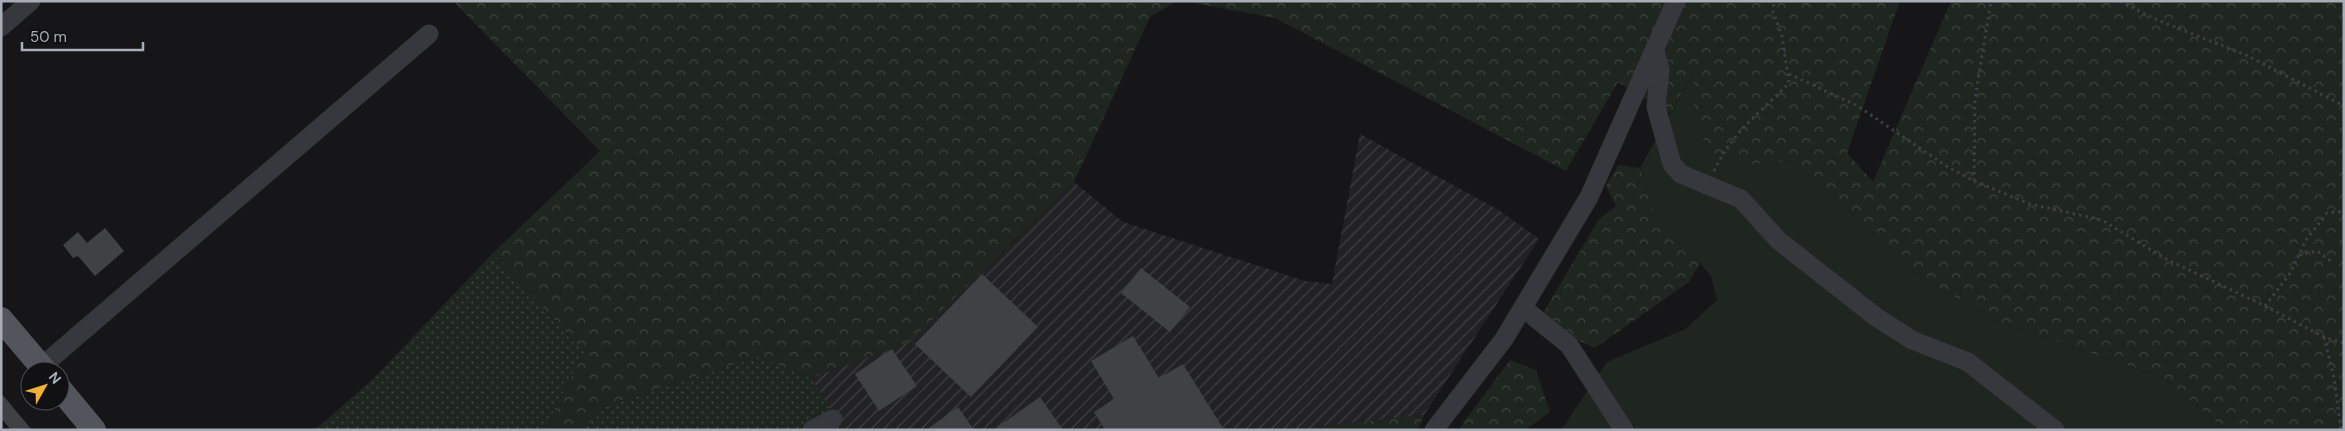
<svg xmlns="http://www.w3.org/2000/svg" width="2345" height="431" font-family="'DM Sans',sans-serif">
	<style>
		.industrial { fill: url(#industrial-furrows) }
		.grass { fill: #1e261f }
		.forest { fill: url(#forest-crowns) }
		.garden { fill: url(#garden-dots) }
		.building { fill: #404145 }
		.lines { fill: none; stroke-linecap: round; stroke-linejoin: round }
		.path { stroke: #3d3f44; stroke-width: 3; stroke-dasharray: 2.5 4; stroke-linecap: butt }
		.minor { stroke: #37383d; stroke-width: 19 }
		.major { stroke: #53555c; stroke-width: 24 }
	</style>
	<defs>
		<pattern id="industrial-furrows" width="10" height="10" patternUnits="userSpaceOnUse" patternTransform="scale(1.25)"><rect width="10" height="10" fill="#222225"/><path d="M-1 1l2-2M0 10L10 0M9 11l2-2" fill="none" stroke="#3f3f43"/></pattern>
		<pattern id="forest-crowns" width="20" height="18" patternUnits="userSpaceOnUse" patternTransform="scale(1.25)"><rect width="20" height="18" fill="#1e261f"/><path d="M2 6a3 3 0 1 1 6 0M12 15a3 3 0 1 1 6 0" fill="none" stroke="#3c433d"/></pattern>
		<pattern id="garden-dots" width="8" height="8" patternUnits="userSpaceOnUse" patternTransform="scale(1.25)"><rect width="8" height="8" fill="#1e261f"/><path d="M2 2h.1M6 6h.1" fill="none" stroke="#3c433d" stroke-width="1.8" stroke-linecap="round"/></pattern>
	</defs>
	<rect width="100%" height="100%" fill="#161618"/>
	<path class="industrial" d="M1360,134L1497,209L1539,239L1424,415L1323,426L1318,430H843L811,378L899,346L1012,243L1074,182L1123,222L1305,281L1332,284Z"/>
	<path class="grass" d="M1695,70L1694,112L1749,165L1793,160L1922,278L1997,321L2164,378L2225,430H1561L1607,362L1685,329L1717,300L1711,276L1654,211L1640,168Z"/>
	<path class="forest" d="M453,1H1177L1150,17L1074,182L912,339L899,346L811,378L758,357L607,405L583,430H544L584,352L493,253L600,151Z
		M1183,1H1900L1847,153L1873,182L1951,1H2344V430H2225L2164,378L1997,321L1922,278L1793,160L1749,165L1708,152L1694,112V71L1670,114L1618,82L1566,171L1275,18Z
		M1618,165L1640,168L1654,211L1700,263L1689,282L1595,348L1571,337L1543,313L1599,219L1616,206L1606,186Z
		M1510,360L1536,370L1550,412L1525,430H1458Z
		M1424,415L1418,430H1318L1323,426Z"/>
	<path class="garden" d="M493,253L584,352L544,430H315L374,378Z
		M758,357L811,378L843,430H583L607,405Z"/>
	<path class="building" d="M105,228L124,251L95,276L78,256L73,258L63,245L78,232L87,243Z
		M1141,268L1190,307L1170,332L1121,293Z
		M982,274L1038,327L971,397L915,344Z
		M1133,336L1159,378L1183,364L1224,430H1105L1094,412L1114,399L1091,361Z
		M892,349L917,386L879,411L855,374Z
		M1,393L32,430H11L1,418Z
		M1040,397L1063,430H993Z
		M958,407L974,430H926Z"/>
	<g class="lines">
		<path class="path" d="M2120,1L2155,19L2246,55L2344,106
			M1789,74L1856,105L1948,167L1974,181L2030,204L2102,220L2164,258L2265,306L2324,337L2344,343
			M1714,171C1732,132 1760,113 1789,83L1782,36L1773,12L1774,1
			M1974,181L1975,99L1991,1
			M2299,255L2317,251L2332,262
			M2265,306L2289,275L2306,240L2327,213L2344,211
			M2324,337L2334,378L2341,430"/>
		<path class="minor" d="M1,27L31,1
			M1655,51L1660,70L1656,107L1672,164L1681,174L1741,199L1778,240L1876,317L1912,340L1968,362L2055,430
			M1523,308L1569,345L1624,430
			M41,367L429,34
			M812,430L833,419
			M1434,430L1504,339L1589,197L1676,1"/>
		<path class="major" d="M1,319L45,371
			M60,389L94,430"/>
	</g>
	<rect width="2345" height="431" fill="none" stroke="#a8adb8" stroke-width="5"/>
	<g transform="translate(45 386) rotate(51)"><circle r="24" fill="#111113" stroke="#4d4f55"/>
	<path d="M0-4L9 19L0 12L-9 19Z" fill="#f2b134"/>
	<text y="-8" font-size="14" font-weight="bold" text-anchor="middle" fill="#a8adb8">N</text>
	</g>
	<path d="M22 42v8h121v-8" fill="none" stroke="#a8adb8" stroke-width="2.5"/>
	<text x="30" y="42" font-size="15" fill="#a8adb8" stroke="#111113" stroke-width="4" paint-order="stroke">50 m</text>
</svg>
